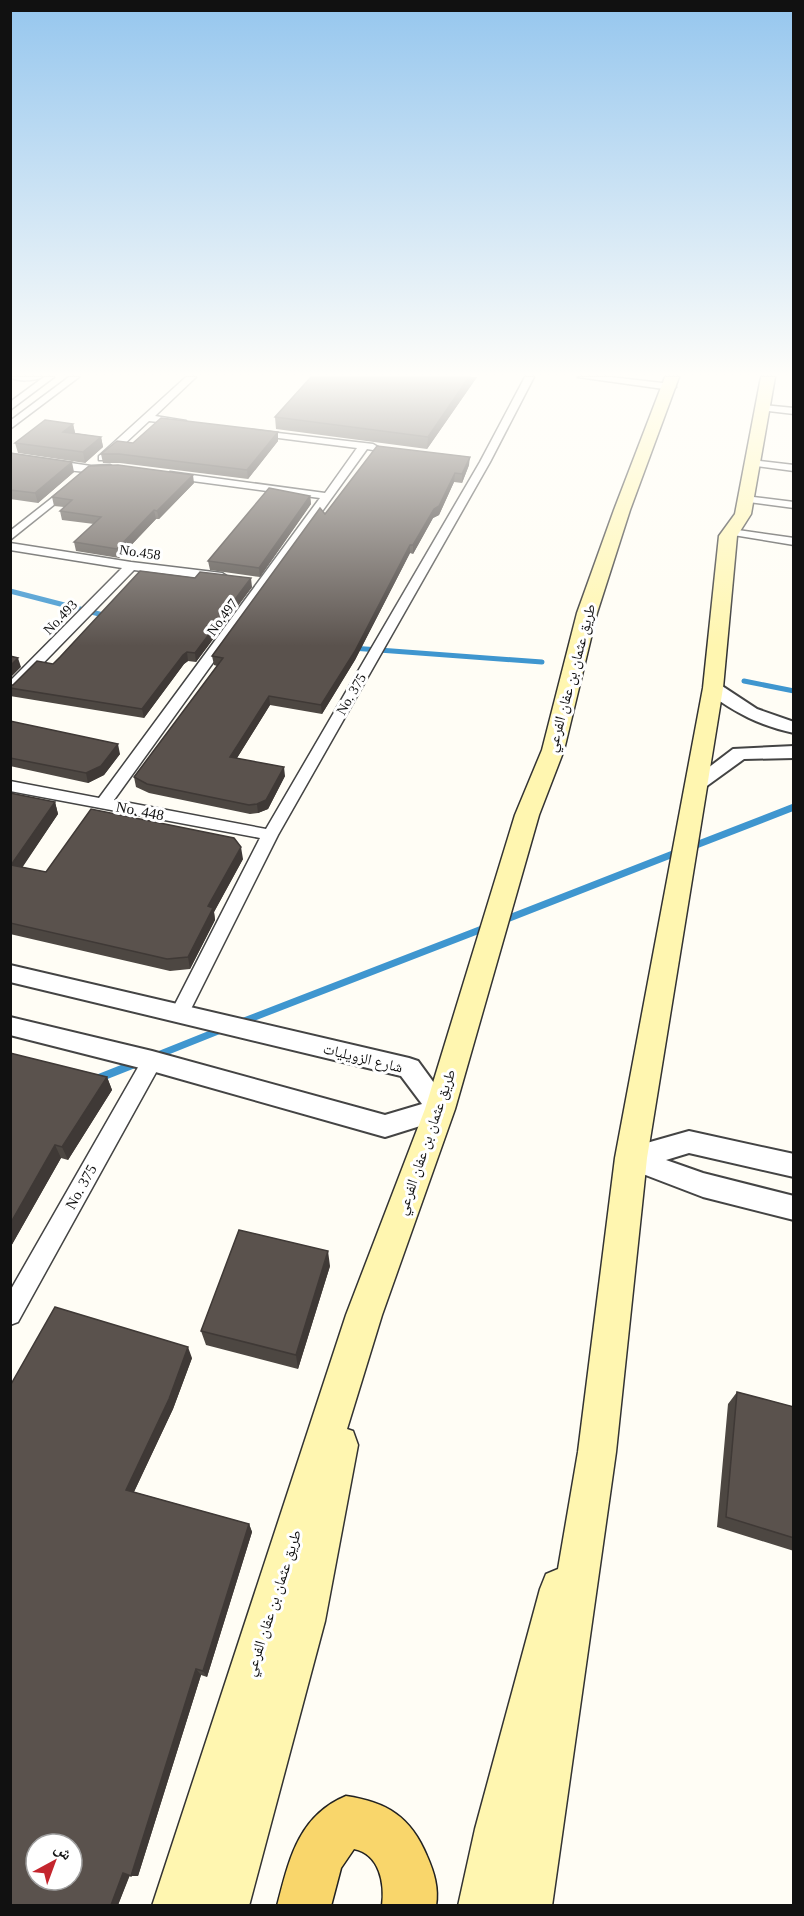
<svg xmlns="http://www.w3.org/2000/svg" width="804" height="1916" font-family="'Times New Roman','Noto Naskh Arabic',serif">
	<style>
		.lines { fill: none; stroke-linecap: round; stroke-linejoin: round }
		.stream-far2 { stroke: #3f96cf; stroke-width: 5 }
		.stream-far1 { stroke: #3f96cf; stroke-width: 7 }
		.stream { stroke: #3f96cf; stroke-width: 8 }
		.minor-casing { stroke: #444; stroke-width: 3 }
		.tertiary-casing { stroke: #444; stroke-width: 4 }
		.secondary-casing { stroke: #333; stroke-width: 3 }
		.primary-casing { stroke: #222; stroke-width: 3 }
		.minor { fill: #fff; fill-rule: evenodd }
		.tertiary { fill: #fff; fill-rule: evenodd }
		.secondary { fill: #fff6b0; fill-rule: evenodd }
		.primary { fill: #f9d66b; fill-rule: evenodd }
		.wall { fill: #4d4742 }
		.shaded-wall { fill: #3f3936 }
		.building { fill: #5a524d; stroke: #3f3936; stroke-width: 1.5; fill-rule: evenodd }
		.labels { text-anchor: middle; stroke-width: 6; stroke-linejoin: round; paint-order: stroke }
		.far-street-label { font-size: 14px; fill: #111; stroke: #fff }
		.street-label { font-size: 15px; fill: #111; stroke: #fff }
	</style>
	<rect width="100%" height="100%" fill="#fffdf5"/>
	<g class="lines">
		<path class="stream-far2" d="M10,591L107,616
			M352,648L542,662
			M744,681L794,691"/>
		<path class="stream-far1" d="M691,847L794,807
			M507,919L678,852
			M239,1023L482,929
			M153,1057L223,1029"/>
		<path class="stream" d="M94,1080L137,1063"/>
		<g class="minor-casing">
			<path id="minor" d="M10,377H42C35,381 17,382 10,377Z
				M44,377H54L10,410V402Z
				M69,377H79L10,429V421Z
				M186,377H196L155,416L186,421V425L149,421L107,460H99V456Z
				M525,377H534L490,462L278,835L186,1019L179,1021L172,1019L170,1014L260,838L10,791V781L99,798L320,498L170,478L165,475L170,472L325,493L357,448L255,435L252,434V430L373,444L378,447L373,450L367,449L114,800L266,829L480,462Z
				M578,377H610L671,384L676,387L671,390Z
				M763,405L794,408V414L760,410V406Z
				M10,454L91,466L110,465L115,468C100,480 32,463 10,460Z
				M752,460L794,465V471L748,465V461Z
				M71,483L76,486L75,488L10,540V531Z
				M745,496L794,502V508L741,501L740,499Z
				M731,529L794,538V545L727,534L725,532Z
				M10,543L131,562L222,573L228,577L222,581L134,570L15,692L10,693V681L122,568L10,550Z
				M152,1053L159,1055L162,1061L159,1067L18,1322L10,1325V1291L145,1055Z"/>
		</g>
		<g class="tertiary-casing">
			<path id="tertiary" d="M713,683L719,684L757,709L794,722V733C760,726 734,712 707,692L704,688L707,684Z
				M794,746V758L744,759L704,788H690L687,784L733,749Z
				M10,965L409,1058L418,1061L453,1109L449,1117L385,1137L152,1071L10,1035V1017L152,1051L385,1115L422,1104L401,1076L10,982Z
				M689,1131L794,1154V1177L689,1153L666,1160L703,1173L794,1196V1220L703,1197L622,1166L618,1158L622,1150Z"/>
		</g>
		<g class="secondary-casing">
			<path id="secondary" d="M665,377H679L630,510L597,613L564,750L539,815L455,1109L382,1315L347,1429L353,1431L358,1445L325,1621L249,1906H152L346,1315L425,1109L515,815L542,750L577,613L614,510Z
				M761,377H775L751,514L737,536L723,688L647,1158L616,1452L552,1906H458L475,1829L540,1589L546,1574L558,1569L578,1452L615,1158L703,688L719,536L735,514Z"/>
		</g>
		<g class="primary-casing">
			<path id="primary" d="M346,1796C387,1802 411,1817 427,1856C434,1872 439,1888 436,1906H382C385,1884 380,1854 354,1849L341,1868L331,1906H277C289,1860 298,1816 346,1796Z"/>
		</g>
		<use href="#minor" class="minor"/>
		<use href="#tertiary" class="tertiary"/>
		<use href="#secondary" class="secondary"/>
		<use href="#primary" class="primary"/>
	</g>
	<path class="wall" d="M477,377L427,449L276,429L275,417Z
		M73,424L75,433L101,437L103,447L85,463L18,453L15,443Z
		M278,441L248,479L120,463H103L101,454L133,443Z
		M10,453L74,472L38,503L10,499Z
		M469,465L462,483L454,482L439,515L433,518L413,554L410,553L355,660L322,714L270,705L237,758L285,776L268,809L258,813L250,814L149,793L136,787L134,777L217,666L214,665L212,656L325,514Z
		M194,483L159,519H156L119,558L76,551L74,542L94,524L62,520L60,511L64,507L54,506L52,497Z
		M310,496L311,504L260,577L210,570L208,561Z
		M195,578L252,587L196,662L188,661L184,664L144,718L10,696V685H13L53,664Z
		M10,721L120,754L104,775L88,783L10,766Z
		M10,793L55,802L58,814L22,867L46,872L243,859L214,912L215,920L190,969L170,971L10,934Z
		M10,1053L107,1077L112,1090L68,1160L61,1158L10,1248Z
		M330,1266L298,1369L206,1345L201,1331Z
		M192,1358L173,1409L134,1492L249,1524L252,1532L207,1677L201,1675L138,1876L130,1875L118,1905H10V1386Z
		M737,1392L794,1407V1551L717,1527L728,1404Z"/>
	<path class="shaded-wall" d="M469,377H477L427,449L428,437Z
		M73,424L75,433L63,432Z
		M278,432V441L248,479L247,470Z
		M101,437L103,447L85,463L83,452Z
		M470,457L469,465L462,483V474Z
		M72,462L74,472L38,503L35,493Z
		M455,473L454,482L439,515L433,518L413,554V545Z
		M193,475L194,483L159,519L157,511Z
		M310,496L311,504L260,577L259,568Z
		M154,510L156,519L119,558L117,549Z
		M410,545V553L355,660L322,714L321,705Z
		M251,578L252,587L196,662L195,653Z
		M187,652L188,661L184,664L144,718L142,709L183,655Z
		M18,658L21,667L10,678V666Z
		M269,696L270,705L232,766L230,757Z
		M118,744L120,754L104,775L88,783L86,773Z
		M284,767L285,776L268,809L258,813L257,804Z
		M55,802L58,814L16,877L11,865Z
		M241,847L243,859L214,912L215,920L190,969L188,957L208,906Z
		M107,1077L112,1090L68,1160L62,1147Z
		M55,1145L61,1158L10,1248V1224Z
		M328,1251L330,1266L298,1369L296,1355Z
		M188,1347L192,1358L173,1409L131,1498L126,1490Z
		M249,1524L252,1532L207,1677L203,1671Z
		M196,1669L201,1675L138,1876H131Z
		M123,1873L130,1874L118,1905H111Z"/>
	<path class="building" d="M311,377H469L428,437L275,417Z
		M161,418L278,432L247,470L119,454H101L117,441L133,443Z
		M45,420L73,424L63,432L101,437L83,452L15,443Z
		M377,446L470,457L462,474L455,473L439,506L434,509L413,545H410L355,651L321,705L269,696L230,757L284,767L266,800L257,804L249,805L147,784L134,777L223,658L212,656L320,508L325,514Z
		M10,453L72,462L35,493L10,490Z
		M118,465L193,475L157,511L154,510L117,549L74,542L101,517L60,511L72,500L52,497L89,466Z
		M269,488L310,496L259,568L208,561Z
		M140,571L195,578L200,572L251,578L195,653L187,652L183,655L142,709L10,688V685H13L37,661L53,664L60,657Z
		M10,656L18,658L10,666Z
		M10,721L118,744L101,766L86,773L10,758Z
		M10,793L55,802L11,865L46,872L91,809L234,838L241,847L208,906L213,908L188,957L167,959L10,923Z
		M10,1053L107,1077L62,1147L55,1145L10,1224Z
		M239,1230L328,1251L296,1355L201,1331Z
		M55,1307L188,1347L169,1399L126,1490L249,1524L203,1671L196,1669L131,1876L123,1873L111,1905H10V1386ZM36,1844H72V1880H36Z
		M737,1392L794,1407V1538L726,1517Z"/>
	<linearGradient id="sky" x2="0" y2="1"><stop stop-color="#95c6ee"/><stop offset="0.58" stop-color="#fffefa"/><stop offset="1" stop-color="#fffefa" stop-opacity="0"/></linearGradient>
	<rect width="804" height="646" fill="url(#sky)"/>
	<g class="labels">
		<g class="far-street-label">
			<text transform="translate(140 552) rotate(8)" y="5">No.458</text>
			<text transform="translate(60 617) rotate(-46)" y="5">No.493</text>
			<text transform="translate(222 617) rotate(-54)" y="5">No.497</text>
			<text transform="translate(351 694) rotate(-60)" y="5">No. 375</text>
		</g>
		<g class="street-label">
			<text transform="translate(571 678) rotate(-75)" y="5">طريق عثمان بن عفان الفرعي</text>
			<text transform="translate(140 811) rotate(11)" y="5">No. 448</text>
			<text transform="translate(363 1058) rotate(14)" y="5">شارع الزويليات</text>
			<text transform="translate(426 1142) rotate(-71)" y="5">طريق عثمان بن عفان الفرعي</text>
			<text transform="translate(81 1187) rotate(-61)" y="5">No. 375</text>
			<text transform="translate(273 1603) rotate(-72)" y="5">طريق عثمان بن عفان الفرعي</text>
		</g>
	</g>
	<rect width="804" height="1916" fill="none" stroke="#111111" stroke-width="24"/>
	<g transform="translate(54 1862) rotate(41)"><circle r="28" fill="#ffffff" stroke="#a0a0a0" stroke-width="1.5"/>
	<path d="M0-4.5L10 22L0 15L-10 22Z" fill="#c4262e"/>
	<text y="-9" font-size="16" font-weight="bold" text-anchor="middle" fill="#111111">ش</text>
	</g>
</svg>
